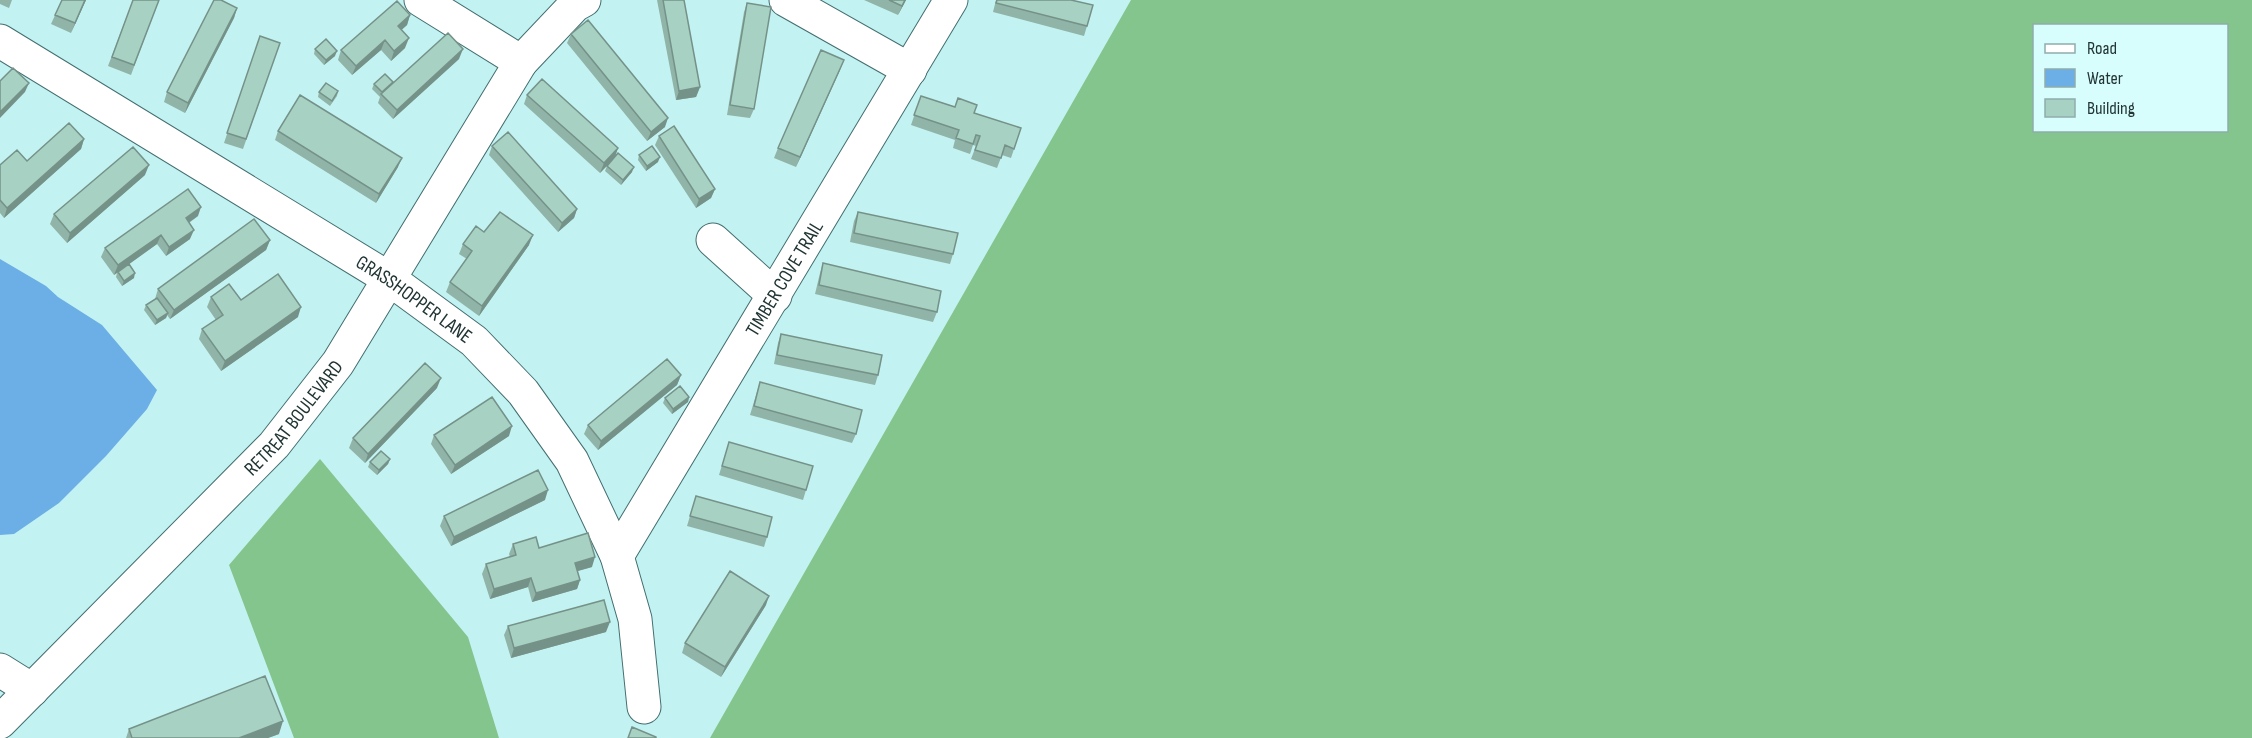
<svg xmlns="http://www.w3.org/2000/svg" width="2252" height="738" font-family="'Sofia Sans Condensed',sans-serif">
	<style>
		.forest { fill: #83c58c; fill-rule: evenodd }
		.water { fill: #6caee6 }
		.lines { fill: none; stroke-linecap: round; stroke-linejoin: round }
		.minor-casing { stroke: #436e6f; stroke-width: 35 }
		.minor { stroke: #fff; stroke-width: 33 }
		.wall { fill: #90b4a7 }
		.shaded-wall { fill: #759288 }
		.building { fill: #a7d1c2; stroke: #759288; stroke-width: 1.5 }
		.labels { text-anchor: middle; stroke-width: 6; stroke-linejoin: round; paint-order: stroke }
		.street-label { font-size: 20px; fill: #223535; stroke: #d8fdfd }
	</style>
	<rect width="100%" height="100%" fill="#c3f2f2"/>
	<path class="forest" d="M1131,0H2252V738H710ZM2034,26H2226V130H2034Z
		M320,459L468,637L499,738H294L229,565Z"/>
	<path class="water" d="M0,259L46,286L58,297L102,325L157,390L147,409L106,456L59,503L14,534L0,535Z"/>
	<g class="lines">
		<g class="minor-casing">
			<g id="minor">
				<path d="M421,0L521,62"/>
				<path d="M786,0L910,70"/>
				<path id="s1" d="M0,41L388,278L474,341L523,392L572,461L617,556L635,619L644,707"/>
				<path d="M713,240L775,296"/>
				<path id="s2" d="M617,556L951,0"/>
				<path d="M0,670L32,690"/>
				<path id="s3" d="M0,722L274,445L338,363L521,62L575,5L584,0"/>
			</g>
		</g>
		<use href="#minor" class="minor"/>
	</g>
	<path class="wall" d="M0,0H12L9,8L0,4Z
		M62,0H86L71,33L51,24Z
		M133,0H159L131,75L108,66Z
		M657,0H684L700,87L696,97L676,100Z
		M864,0H906L898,15Z
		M996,0H1071L1087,26L1084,36L993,12Z
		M747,3L754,109L750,118L727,115L744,12Z
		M237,8L234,18L185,113L164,102L167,92Z
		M410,15L407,25L401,30L405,48L391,61L381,50L352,75L338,60L341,50Z
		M571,34L665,127L647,141L567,43Z
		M260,36L280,43L243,149L224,143Z
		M315,49L335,56L324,65L314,54Z
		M459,59L393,119L378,103L380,97L372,89L374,84H392Z
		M840,70L796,167L774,158L778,148Z
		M338,91L337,96L330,106L318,97L319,92Z
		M527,95L618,148L615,156L632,172L621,185L605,171L607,166L600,173L524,104Z
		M921,96L1021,128L1011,158L1002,155L997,168L971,159L976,146L973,145L970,154L953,148L955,140L911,125Z
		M278,131L398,167L376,203L275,140Z
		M659,136L715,189L711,198L696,208L655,145Z
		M84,139L81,149L4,218L0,213V165L27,161Z
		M492,146L577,209L574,218L558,232L489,155Z
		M639,155L658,162L646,171L638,160Z
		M145,175L67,243L50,224L54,214Z
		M858,212L953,254L950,264L850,242L854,221Z
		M198,216L189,223L190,239L166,256L157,244L129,264L134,278L122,286L116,277L117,273L114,275L101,257L105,248Z
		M484,232L529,245L479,316L446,292L450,282L467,259L459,254L463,244Z
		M270,240L266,250L170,319L167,315L166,318L155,325L144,310L146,305L155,299L158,289Z
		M823,263L937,312L933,322L815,294L820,273Z
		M211,297L241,300L298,317L221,371L199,339L202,329L216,320L207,307Z
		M781,334L878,375L875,385L774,364L778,343Z
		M681,375L677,385L598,450L584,434L588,425Z
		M760,382L856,434L852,443L750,415Z
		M437,388L365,463L349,448L353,438Z
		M689,397L688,402L672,414L663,403L665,398Z
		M434,435L509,436L451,474L431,444Z
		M729,442L806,490L803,500L719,475Z
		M390,459L388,464L377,475L368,467L370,462Z
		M696,496L767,537L764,547L687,526Z
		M545,500L451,546L440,526L444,516Z
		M513,544L539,548L592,567L577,571L580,580L577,589L532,602L528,587L490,599L482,574L486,564L510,557L509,554Z
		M766,605L721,677L682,653L685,643Z
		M508,626L606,632L511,658L504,635Z
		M129,729L279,734L268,738H126Z"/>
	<path class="shaded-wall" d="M85,0H86L71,33L75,23Z
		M905,0H906L898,15L902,6Z
		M237,8L234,18L185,113L188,103Z
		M410,15L407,25L395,36L398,26Z
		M409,38L405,48L391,61L394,51Z
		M385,40L381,50L352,75L356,66Z
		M463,49L459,59L393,119L397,110Z
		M337,51L335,56L324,65L326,60Z
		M844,60L840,70L796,167L800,157Z
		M29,83L25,92L0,118V112Z
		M700,87L696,97L676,100L679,91Z
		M668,118L665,127L647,141L651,132Z
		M84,139L81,149L4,218L7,208Z
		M618,148L615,157L600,173L604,163Z
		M660,157L658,162L646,171L647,166Z
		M402,158L398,167L376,203L379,194Z
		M149,165L145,175L67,243L70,233Z
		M634,167L632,172L621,185L623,180Z
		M715,189L711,198L696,208L699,199Z
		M201,207L198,216L182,227L186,218Z
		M577,209L574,218L558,232L562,223Z
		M194,230L190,239L166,256L169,247Z
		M161,235L157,244L114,275L118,265Z
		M533,235L529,245L479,316L482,306Z
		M270,240L266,250L170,319L174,310Z
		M135,273L134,278L122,286L124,281Z
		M301,307L298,317L221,371L225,361Z
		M168,313L166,318L155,325L157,320Z
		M681,375L677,385L598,450L601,441Z
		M441,378L437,388L365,463L368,454Z
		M689,397L688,402L672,414L673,409Z
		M512,426L509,436L451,474L455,465Z
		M390,459L388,464L377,475L379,470Z
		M548,490L545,500L451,546L454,537Z
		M595,557L592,567L571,573L575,563Z
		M531,578L528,587L490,599L494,589Z
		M580,580L577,589L532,602L536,593Z
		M769,596L766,605L721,677L725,667Z
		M610,622L606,632L511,658L514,648Z
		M283,721L279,734L268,738H239Z"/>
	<path class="building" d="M62,0H85L75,23L55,15Z
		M133,0H159L134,65L112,57Z
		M214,0H221L237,8L188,103L167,92Z
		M663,0H684L700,87L679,91Z
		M889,0H905L902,6Z
		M997,0H1071L1093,5L1087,26L996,3Z
		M397,1L410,15L398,26L409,38L394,51L385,40L356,66L341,50Z
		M747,3L771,7L754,109L730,105Z
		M588,20L668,118L651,132L571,34Z
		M448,33L463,49L397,110L381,94Z
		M260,36L280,43L246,139L227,133Z
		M326,39L337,51L326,60L315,49Z
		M821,50L844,60L800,157L778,148Z
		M13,68L29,83L0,112V81Z
		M385,74L393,82L382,92L374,84Z
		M542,79L618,148L604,163L527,95Z
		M326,83L338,91L332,101L319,92Z
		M300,95L402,158L379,194L278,131Z
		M921,96L955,107L958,98L977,105L974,113L1021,128L1014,149L1005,145L1001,158L975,150L980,136L976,135L973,144L956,138L959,130L914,115Z
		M69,123L84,139L7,208L0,200V165L17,150L27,161Z
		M674,126L715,189L699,199L659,136Z
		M508,132L577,209L562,223L492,146Z
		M652,146L660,157L647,166L639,155Z
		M133,147L149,165L70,233L54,214Z
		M618,153L634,167L623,180L607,166Z
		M188,189L201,207L186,218L194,230L169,247L161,235L118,265L105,248Z
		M500,212L533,235L482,306L450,282L472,251L463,244L476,226L484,232Z
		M858,212L958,233L953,254L854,233Z
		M254,219L270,240L174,310L158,289Z
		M823,263L941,291L937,312L819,285Z
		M129,264L135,273L124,281L118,272Z
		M278,274L301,307L225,361L202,329L223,315L211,297L229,284L241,300Z
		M157,298L168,313L157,320L146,305Z
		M781,334L882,355L878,375L777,355Z
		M667,359L681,375L601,441L588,425Z
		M425,363L441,378L368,454L353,438Z
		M760,382L862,410L856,434L754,406Z
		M680,386L689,397L673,409L665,398Z
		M492,397L512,426L455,465L434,435Z
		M729,442L813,466L806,490L722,466Z
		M381,451L390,459L379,470L370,462Z
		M538,470L548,490L454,537L444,516Z
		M696,496L772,517L767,537L690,516Z
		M588,533L595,557L575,563L580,580L536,593L531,578L494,589L486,564L516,555L513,544L536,537L539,548Z
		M730,571L769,596L725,667L685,643Z
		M604,600L610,622L514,648L508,626Z
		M265,676L283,721L239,738H132L129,729Z
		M632,727L656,737V738H628Z"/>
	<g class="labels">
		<g class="street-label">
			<text dy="7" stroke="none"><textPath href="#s2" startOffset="324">TIMBER COVE TRAIL</textPath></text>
			<text dy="7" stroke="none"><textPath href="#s1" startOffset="488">GRASSHOPPER LANE</textPath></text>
			<text dy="7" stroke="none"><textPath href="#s3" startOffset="423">RETREAT BOULEVARD</textPath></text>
		</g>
	</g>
	<rect x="2033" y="24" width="195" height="108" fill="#d8fdfd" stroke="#8fadad" stroke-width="1.5"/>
	<rect x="2045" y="44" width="30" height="9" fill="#ffffff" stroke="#8fadad" stroke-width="1.5"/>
	<text x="2087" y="54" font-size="18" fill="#223535">Road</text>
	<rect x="2045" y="69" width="30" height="18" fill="#6caee6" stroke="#8fadad" stroke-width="1.5"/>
	<text x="2087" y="84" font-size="18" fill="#223535">Water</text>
	<rect x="2045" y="99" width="30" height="18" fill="#a7d1c2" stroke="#8fadad" stroke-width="1.5"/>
	<text x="2087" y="114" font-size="18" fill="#223535">Building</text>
</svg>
